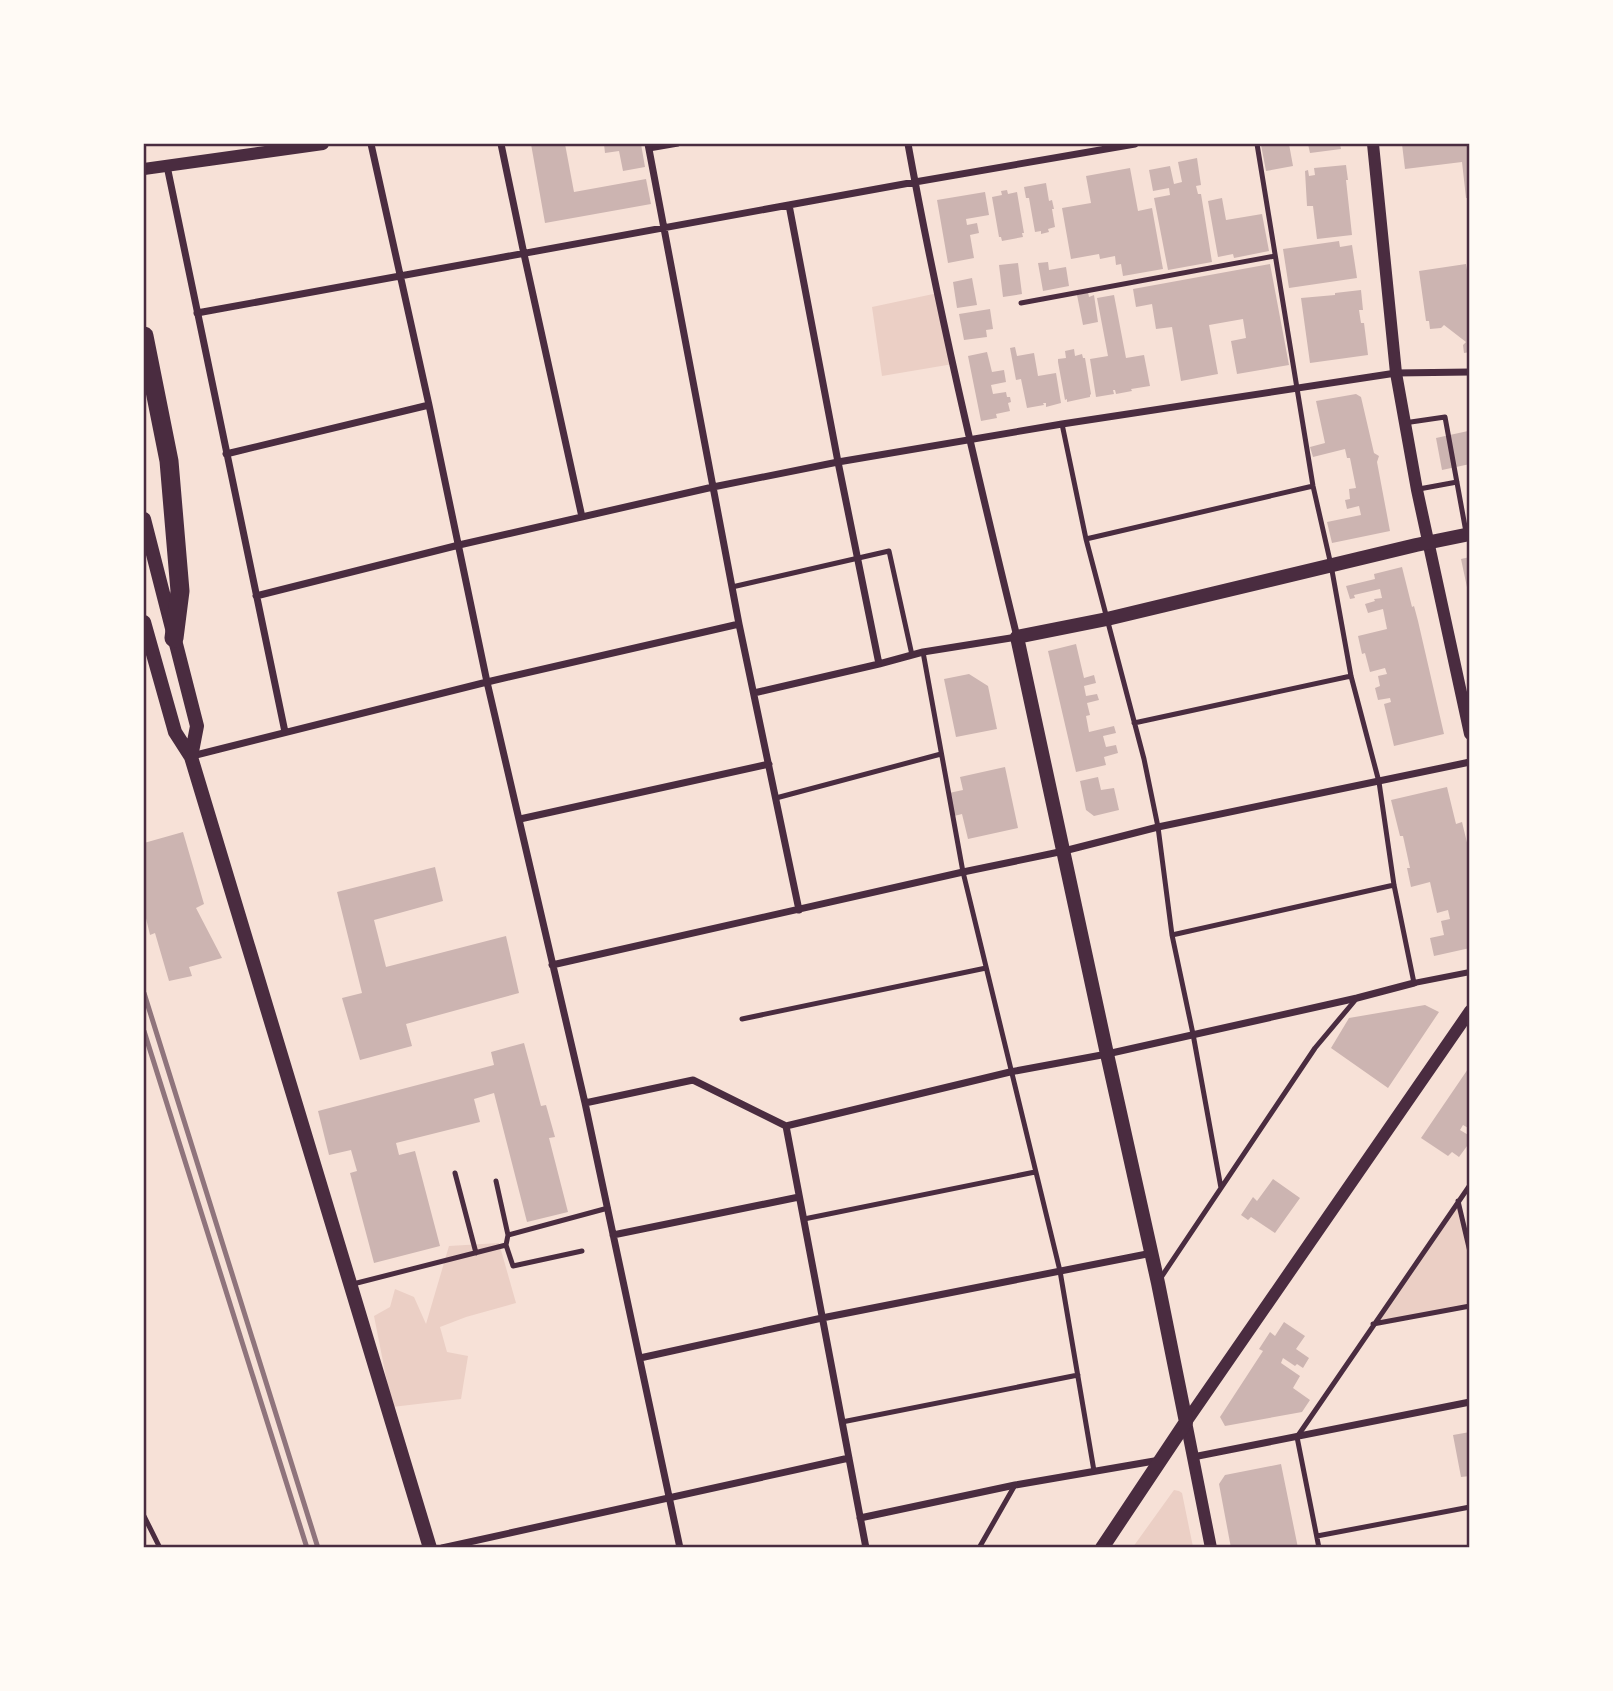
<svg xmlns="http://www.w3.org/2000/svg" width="1613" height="1691" font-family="Mulish,sans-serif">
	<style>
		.green { fill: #ebcfc5 }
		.building { fill: #ccb4b1 }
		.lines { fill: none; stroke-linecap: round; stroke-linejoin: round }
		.service { stroke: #4a2c40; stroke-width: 5 }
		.pedestrian { stroke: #4a2c40; stroke-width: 6 }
		.minor { stroke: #4a2c40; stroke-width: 7 }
		.tertiary { stroke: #4a2c40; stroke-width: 12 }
		.secondary { stroke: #4a2c40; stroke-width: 14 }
		.motorway { stroke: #4a2c40; stroke-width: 19 }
		.rail { stroke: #8f747c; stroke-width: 5 }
		.neatline { fill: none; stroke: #4a2c40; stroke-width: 2.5 }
	</style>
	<rect width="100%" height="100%" fill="#f7e1d7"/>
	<path class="green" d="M938,293L953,364L882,376L872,307Z
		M1458,1200L1469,1252V1306L1373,1324Z
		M499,1243L516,1303L466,1317L440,1327L447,1352L468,1356L461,1399L392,1407L374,1316L390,1307L395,1289L414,1297L426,1324L449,1246Z
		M1174,1490L1179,1491L1182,1493L1193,1547H1133Z"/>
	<path class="building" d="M531,144H565L574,192L646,179L651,204L545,223Z
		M604,144H641L645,167L623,171L619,151L605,153Z
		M1267,144H1289L1293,166L1266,171L1261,145Z
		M1308,144H1340L1341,149L1310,153Z
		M1402,144H1470V198H1466L1462,162L1405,169Z
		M1197,158L1201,185L1196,186L1198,194H1201L1212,262L1168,270L1154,198L1170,195L1169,188L1153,191L1149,170L1170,166L1174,184L1182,182L1178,162Z
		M1346,165L1348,180H1346L1352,235L1317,239L1313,206H1307L1305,171L1308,170L1309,176L1315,175L1314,168Z
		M1130,168L1138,211L1152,208L1163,269L1123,276L1121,264L1116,265L1115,256L1100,259L1099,254L1071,259L1062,208L1091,203L1086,176Z
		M1046,183L1049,201L1052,200L1054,209H1052L1055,227L1048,229L1049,232L1041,234V231L1035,232L1029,198H1026L1024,187Z
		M1007,190L1008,194L1017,192L1024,233H1022L1023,237L1002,241L1001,237H999L992,197L1002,195L1001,191Z
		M985,192L989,215L966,219L967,225L977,223L979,233L970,235L974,258L948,263L937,200Z
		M1222,198L1226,220L1262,214L1269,251L1234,258L1233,254L1218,257L1208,201Z
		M1339,241L1340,247L1352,245L1357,278L1289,288L1283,249Z
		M1048,262L1049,270L1066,267L1069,286L1043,291L1038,263Z
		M1018,263L1022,294L1003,297L999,265Z
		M1270,264L1289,365L1237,374L1231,341L1246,338L1243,319L1209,325L1218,374L1181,381L1172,327L1156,329L1152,304L1136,307L1133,289Z
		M1466,264L1470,288V352L1464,353L1463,345L1466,342L1444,325L1441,328L1430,329L1429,321H1426L1419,271Z
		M972,278L977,305L957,308L953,282Z
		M1361,290L1363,310H1359L1361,323H1364L1368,355L1310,363L1301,298L1335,295V293Z
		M1088,292L1089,297L1094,295L1098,322L1083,325L1077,295Z
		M1114,295L1126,358L1144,355L1150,386L1131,389L1132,391L1116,394L1115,390H1113L1114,394L1096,397L1090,359L1108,356L1097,298Z
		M990,309L993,329L986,330L987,337L964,340L959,314Z
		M1015,347L1017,356L1034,353L1038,376L1056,373L1061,403L1046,407V403H1043L1044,405L1027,408L1021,379L1016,380L1010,348Z
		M1074,349L1075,356L1082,354L1083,358H1085L1091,394L1090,395V397L1067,402V399L1065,400L1058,362V359L1066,358L1065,351Z
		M987,352L992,372L1004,370L1006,382L991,385L993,394L1006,392L1007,397H1010L1011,402L1008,403L1010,411L996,414L997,418L981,421L968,356Z
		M1356,394L1361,397L1374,453L1379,456L1377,462L1390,531L1332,543L1327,522L1361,515L1359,506L1347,509L1345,500L1350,499L1349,489L1356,488L1350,458H1347L1345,449L1313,457L1310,447L1325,443L1316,401Z
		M1468,431L1470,464L1442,470L1436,438Z
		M1470,557V592H1468L1461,559Z
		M1402,567L1412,607L1414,606L1418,621L1444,734L1394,746L1384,704L1391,702L1390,698L1378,700L1375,688L1380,686L1378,676L1387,674L1385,668L1370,672L1365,653L1362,654L1358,636L1387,629L1383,609L1368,613L1365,604L1375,601L1374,599L1382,598L1380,589L1354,595L1355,598L1350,599L1346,586L1375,579L1374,574Z
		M1076,644L1084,678L1094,675L1096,683L1084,686L1086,696L1097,694L1099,700L1087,703L1090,715L1086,716L1089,732L1114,726L1116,733L1103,736L1106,747L1116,745L1118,753L1104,757L1106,765L1076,772L1048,651Z
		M969,674L988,686L997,729L956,737L944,679Z
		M1005,767L1018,828L968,839L962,814L954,816L949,793L963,790L960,777Z
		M1098,777L1101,790L1114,788L1119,810L1094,816L1086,810L1080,781Z
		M1447,787L1456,824L1462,822L1470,855V948L1434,956L1430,938L1444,935L1441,921L1450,919L1448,910L1437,913L1430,882L1411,887L1407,868H1410L1403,836H1400L1391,800Z
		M183,832L204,904L196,908L222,958L189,967L192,976L169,981L155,933L150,935L144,910V843Z
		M435,867L443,901L374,920L386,967L506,936L519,993L406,1024L412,1046L360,1060L342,998L362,993L337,892Z
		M1425,1005L1439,1012L1388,1088L1331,1048L1349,1018Z
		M524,1043L541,1106L546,1105L555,1137L549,1138L568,1212L527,1222L494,1093L474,1099L480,1122L396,1143L399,1155L415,1151L440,1246L374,1263L350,1173L357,1171L351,1150L329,1155L318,1111L494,1065L491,1052Z
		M1470,1066V1129L1463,1125L1460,1130L1470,1136V1142L1459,1157L1452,1152L1448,1156L1421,1138Z
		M1273,1179L1300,1198L1275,1233L1251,1217L1248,1220L1241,1215L1253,1197L1257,1201Z
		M1284,1322L1305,1336L1296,1349L1309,1358L1303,1368L1297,1364L1295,1366L1283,1358L1281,1363L1300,1376L1293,1388L1310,1400L1302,1412L1225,1426L1220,1417L1263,1351L1259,1349L1270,1332L1275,1336Z
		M1470,1432V1476L1461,1477L1453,1435Z
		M1281,1464L1298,1548H1231L1219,1484L1225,1475Z"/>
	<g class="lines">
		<path class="service" d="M1257,144L1313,486L1331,565L1351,676L1379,782L1394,885L1414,983
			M649,149L678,144
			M1021,303L1275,256
			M1404,423L1445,417L1466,532
			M1062,424L1086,539L1144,759L1158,827L1172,935L1193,1034L1221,1188
			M1419,489L1457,482
			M1086,539L1313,486
			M732,587L889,551L912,655
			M923,652L963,872L1060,1271L1094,1471
			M1134,723L1351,676
			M776,798L941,754
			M1172,935L1394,885
			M742,1019L986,968
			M455,1173L476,1253
			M496,1181L508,1235
			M1458,1201L1470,1252
			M804,1219L1035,1172
			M506,1245L513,1266L582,1251
			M1160,1279L1315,1048L1357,998
			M353,1284L506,1245L508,1235L608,1208
			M1373,1324L1470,1306
			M842,1422L1078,1375
			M144,1516L160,1548
			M1317,1536L1470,1507
			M979,1548L1015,1485
			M1319,1548L1297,1437L1470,1185"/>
		<path class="pedestrian" d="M1414,983L1470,972"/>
		<path class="minor" d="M371,144L429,405L487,682L585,1103L680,1548
			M501,144L524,254L582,517
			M648,144L739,624L799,910
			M167,166L285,732
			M789,205L838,462L879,664
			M197,313L915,182L1135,144
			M226,454L429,405
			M256,596L459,545L713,487L838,462L1062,424L1396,373L1470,372
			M754,693L879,664L923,652L1017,637C977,473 938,309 908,144
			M192,756L487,682L739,624
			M520,819L769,764
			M552,965L963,872L1064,851L1158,827L1470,762
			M585,1103L693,1080L786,1126L1010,1072L1107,1054L1357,998L1414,983
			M786,1126L866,1548
			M613,1235L799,1197
			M640,1358L822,1318L1152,1253
			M1193,1457L1470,1402
			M860,1518L1015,1485L1160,1460
			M442,1548L849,1458"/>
		<path class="tertiary" d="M1373,144L1396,373L1417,490L1470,734
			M144,169L323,144
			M1211,1548L1186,1422L1470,1011"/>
		<path class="secondary" d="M144,519L197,726L191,757
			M144,622L175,732L191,757L430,1548
			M1102,1548L1186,1422L1158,1283L1107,1054L1017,637L1107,619L1416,545L1470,534"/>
		<path class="motorway" d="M144,336L169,461L180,591L174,638"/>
		<path class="rail" d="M144,993L318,1548
			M144,1031L307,1548"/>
	</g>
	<rect width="1613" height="1691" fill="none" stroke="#fffaf5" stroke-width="290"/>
	<rect x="145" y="145" width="1323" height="1401" class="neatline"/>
</svg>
